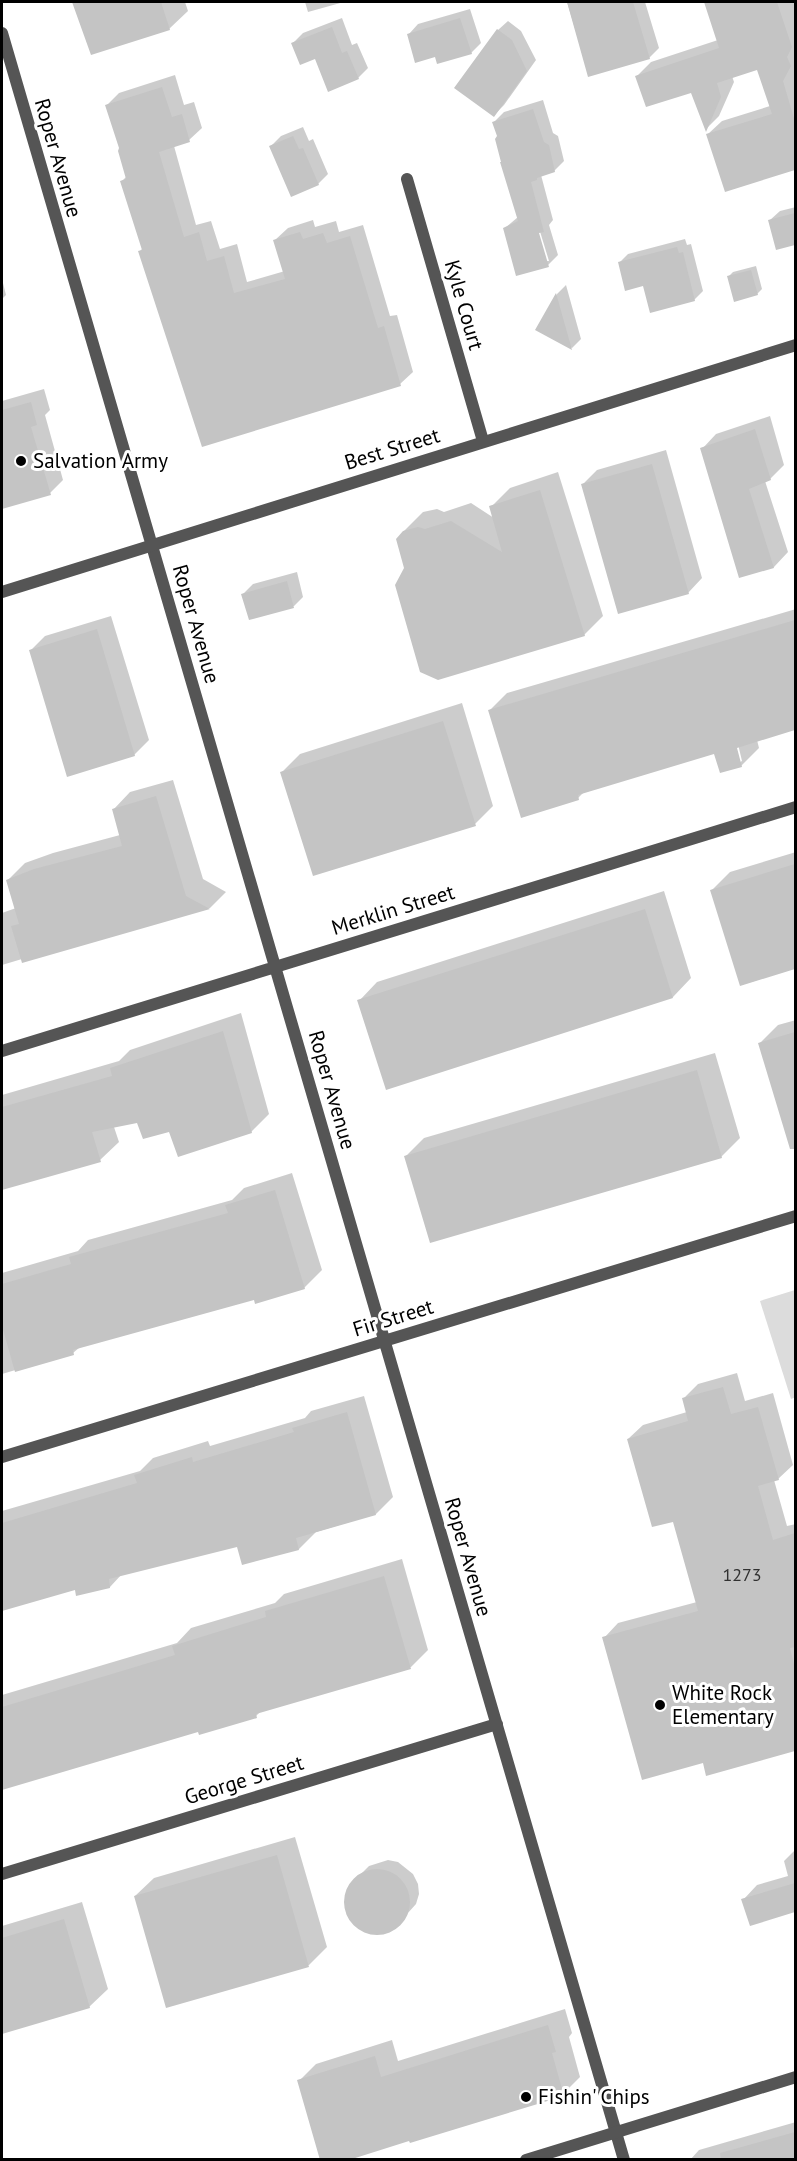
<svg xmlns="http://www.w3.org/2000/svg" width="797" height="2161" font-family="'PT Sans',sans-serif">
	<style>
		.green { fill: #dcdcdc }
		.shadow { fill: #0003; fill-rule: evenodd }
		.building { fill: #c4c4c4 }
		.lines { fill: none; stroke-linecap: round; stroke-linejoin: round }
		.minor { stroke: #555; stroke-width: 12 }
		.tertiary { stroke: #555; stroke-width: 12 }
		.poi-dot { fill: #000; stroke: #fff; stroke-width: 2 }
		.labels { text-anchor: middle; stroke-width: 6; stroke-linejoin: round; paint-order: stroke }
		.number-label { font-size: 18px; fill: #313131 }
		.street-label { font-size: 21px; fill: #000; stroke: #fff }
		.poi-label { font-size: 21px; fill: #000; stroke: #fff; text-anchor: start }
	</style>
	<rect width="100%" height="100%" fill="#fff"/>
	<path class="green" d="M795,1290L796,1397L791,1399L760,1301Z"/>
	<path class="shadow" d="M74,2H185L188,11L169,29L92,53Z
		M305,2H344L308,12Z
		M567,2H645L659,48L649,58L589,75Z
		M706,2H796V168L726,190L708,134L722,121L770,106L758,68L732,76L734,82L719,116L706,129L692,92L637,76L651,62L718,40Z
		M470,9L481,43L471,53L436,55L409,34L418,24Z
		M342,18L352,45L357,43L368,68L358,78L315,57L293,43L303,33Z
		M508,21L521,31L536,60L504,105L494,115L498,30Z
		M175,75L184,105L194,102L202,128L189,140L174,146L196,225L211,221L220,249L237,244L247,282L285,271L275,240L288,228L313,220L315,227L336,221L339,232L363,225L390,316L397,315L413,372L400,384L140,251L143,248L122,181L127,176L121,148L107,105L119,93Z
		M543,100L553,133L558,136L564,161L554,171L541,175L553,220L549,225L558,255L548,265L504,229L518,217L494,122L504,112ZM538,225L549,261H545L536,226Z
		M303,127L309,141L313,139L328,174L318,184L271,146L281,136Z
		M796,207V243L777,248L770,220L780,211Z
		M685,239L687,245L691,244L703,291L694,300L644,284L620,262L628,254Z
		M756,266L762,289L757,294L729,276L733,272Z
		M2,279L6,295L2,299Z
		M566,285L581,339L572,348L537,330L557,294Z
		M44,389L50,410L45,415L63,480L50,493L2,507V401Z
		M770,416L784,465L770,479L765,481L788,552L774,567L740,576L702,449L716,434Z
		M666,450L702,578L688,593L583,484L597,470Z
		M558,472L603,616L584,635L405,568L404,531L423,512L437,509L444,512L471,503L494,518L491,507L510,488Z
		M297,572L303,597L294,606L250,619L243,594L253,584Z
		M796,609V729L757,740L759,748L741,766L715,752L585,791L578,798L489,711L507,693ZM737,740L742,761L740,762L734,741Z
		M111,616L149,740L134,755L31,650L45,636Z
		M462,703L493,806L475,824L282,772L300,754Z
		M173,780L203,879L226,892L210,908L23,961L22,959L2,965V913L16,908L8,880L25,863L53,853L120,835L113,810L130,792Z
		M796,852V968L741,985L711,891L730,872Z
		M664,891L691,978L673,997L359,1001L377,982Z
		M241,1013L269,1114L251,1132L170,1130L138,1121L114,1127L119,1142L100,1160L2,1189V1095L119,1061L130,1050Z
		M796,1020V1131L787,1134L760,1043L778,1025Z
		M715,1053L740,1138L721,1157L406,1156L424,1138Z
		M292,1173L322,1270L304,1288L255,1298L80,1347L73,1353L2,1374V1273L78,1251L88,1240L232,1200L244,1188Z
		M737,1373L745,1401L773,1393L793,1465L778,1479L774,1480L787,1526L796,1524V1749L707,1774L704,1761L604,1638L618,1623L697,1602L674,1520L628,1439L643,1425L687,1412L683,1399L698,1384Z
		M364,1396L393,1497L376,1514L316,1532L299,1549L243,1563L238,1545L122,1574L110,1587L76,1588L2,1610V1511L140,1471L153,1458L208,1441L210,1446L305,1418L311,1411Z
		M402,1559L428,1650L411,1667L261,1711L256,1716L199,1730L2,1788V1695L177,1643L191,1628L275,1603L284,1594Z
		M295,1837L327,1947L309,1965L167,2006L135,1896L154,1878Z
		M796,1849V1911L751,1924L743,1900L757,1885L788,1876L784,1861Z
		M388,1860L398,1862L413,1874L418,1884L419,1894L416,1904L399,1923L391,1930L381,1933H371L361,1929L353,1922L348,1913L345,1903L346,1893L351,1884L369,1866Z
		M82,1902L108,1989L89,2007L2,2033V1926Z
		M565,2009L572,2033L569,2037L580,2077L563,2094L299,2081L316,2064L392,2040L398,2061Z
		M796,2122V2160H690L699,2150Z"/>
	<path class="building" d="M72,2H161L170,30L91,55Z
		M567,2H633L650,59L588,77Z
		M704,2H777L792,47L787,57L791,66L783,81L795,122V170L725,192L706,134L772,114L757,70L717,83L721,97L706,132L691,93L646,107L635,76L719,48Z
		M460,18L472,54L437,64L435,57L415,63L407,34Z
		M332,27L342,53L347,51L359,79L328,92L315,59L300,65L291,43Z
		M497,29L512,40L527,71L494,117L454,88Z
		M162,87L172,117L182,114L190,142L159,152L184,237L199,232L207,261L224,256L234,293L285,279L273,240L300,232L303,239L323,233L327,243L350,236L378,328L384,326L401,386L202,447L138,251L142,250L120,181L126,179L118,151L119,148L105,105Z
		M533,109L544,142L549,145L555,172L537,178V180L531,182L544,232L539,233L549,267L516,276L503,228L518,221L500,162H501L495,139L497,136L492,122Z
		M293,136L299,149L303,148L319,185L291,197L269,146Z
		M795,213V245L776,250L768,220Z
		M677,247L679,253L683,252L695,301L650,313L643,286L625,291L618,262Z
		M751,270L758,295L734,302L727,276Z
		M556,293L572,350L535,330Z
		M31,402L37,425L31,427L51,495L2,509V410Z
		M755,429L771,480L749,489L774,568L739,578L700,448Z
		M652,464L689,594L618,614L581,484Z
		M540,490L585,636L438,680L420,672L395,585L404,568L396,539L403,531L418,527L425,529L451,521L502,552L489,506Z
		M287,581L294,608L249,620L241,594Z
		M795,620V730L737,748L742,767L720,773L714,754L578,795L579,800L521,818L488,710Z
		M97,629L135,756L67,777L29,650Z
		M443,721L476,826L313,876L280,772Z
		M156,796L186,896L210,909L22,963L11,926L19,924L6,880L34,869L122,846L112,809Z
		M795,864V969L740,986L710,890Z
		M645,909L673,998L386,1090L357,1000Z
		M223,1031L252,1133L178,1157L169,1132L143,1139L137,1123L92,1132L101,1162L2,1190V1107L112,1076L110,1068Z
		M795,1032V1149H790L758,1043Z
		M697,1070L722,1158L430,1243L404,1156Z
		M275,1190L305,1289L255,1304L254,1300L73,1350L74,1355L15,1372L2,1326V1284L71,1264L69,1257L228,1213L225,1205Z
		M723,1387L731,1414L758,1407L779,1480L758,1486L773,1540L795,1533V1647L790,1648L795,1668V1751L706,1776L703,1763L642,1780L602,1637L698,1611L673,1522L652,1527L627,1439L688,1421L682,1398Z
		M347,1412L376,1515L296,1538L299,1550L242,1565L237,1547L109,1579L110,1588L76,1596L75,1590L2,1611V1523L137,1483L134,1475L192,1457L193,1462L294,1432L292,1428Z
		M384,1576L411,1669L256,1714L257,1718L199,1735L198,1732L2,1790V1707L175,1655L172,1646L266,1617L265,1611Z
		M277,1855L309,1967L166,2008L134,1896Z
		M344 1902a33 33 0 1 1 66 0a33 33 0 1 1-66 0Z
		M795,1883V1912L750,1926L741,1899Z
		M64,1919L90,2008L2,2034V1938Z
		M548,2025L556,2052L552,2053L564,2096L410,2143L409,2141L349,2160H320L297,2080L375,2056L381,2077Z
		M795,2132V2160H721L720,2153Z"/>
	<g class="lines">
		<path class="minor" d="M2,33L624,2160
			M407,179L483,441
			M2,1051L796,807
			M2,1457L796,1216
			M2,1874L497,1724"/>
		<path class="tertiary" d="M2,592L796,345
			M526,2160L796,2077"/>
	</g>
	<g class="poi-dot">
		<circle cx="21" cy="461" r="6"/>
		<circle cx="660" cy="1705" r="6"/>
		<circle cx="526" cy="2097" r="6"/>
	</g>
	<g class="labels">
		<g class="number-label">
			<text x="742" y="1581">1273</text>
		</g>
		<g class="street-label">
			<text transform="translate(58 158) rotate(74)" y="7">Roper Avenue</text>
			<text transform="translate(464 305) rotate(74)" y="7">Kyle Court</text>
			<text transform="translate(392 449) rotate(-17)" y="7">Best Street</text>
			<text transform="translate(196 624) rotate(74)" y="7">Roper Avenue</text>
			<text transform="translate(393 910) rotate(-17)" y="7">Merklin Street</text>
			<text transform="translate(332 1090) rotate(74)" y="7">Roper Avenue</text>
			<text transform="translate(393 1318) rotate(-17)" y="7">Fir Street</text>
			<text transform="translate(468 1557) rotate(74)" y="7">Roper Avenue</text>
			<text transform="translate(244 1780) rotate(-17)" y="7">George Street</text>
		</g>
		<g class="poi-label">
			<text x="33" y="468">Salvation Army</text>
			<text x="672" y="1700">White Rock<tspan x="672" dy="24">Elementary</tspan></text>
			<text x="538" y="2104">Fishin' Chips</text>
		</g>
	</g>
	<rect width="797" height="2161" fill="none" stroke="#000000" stroke-width="6"/>
</svg>
